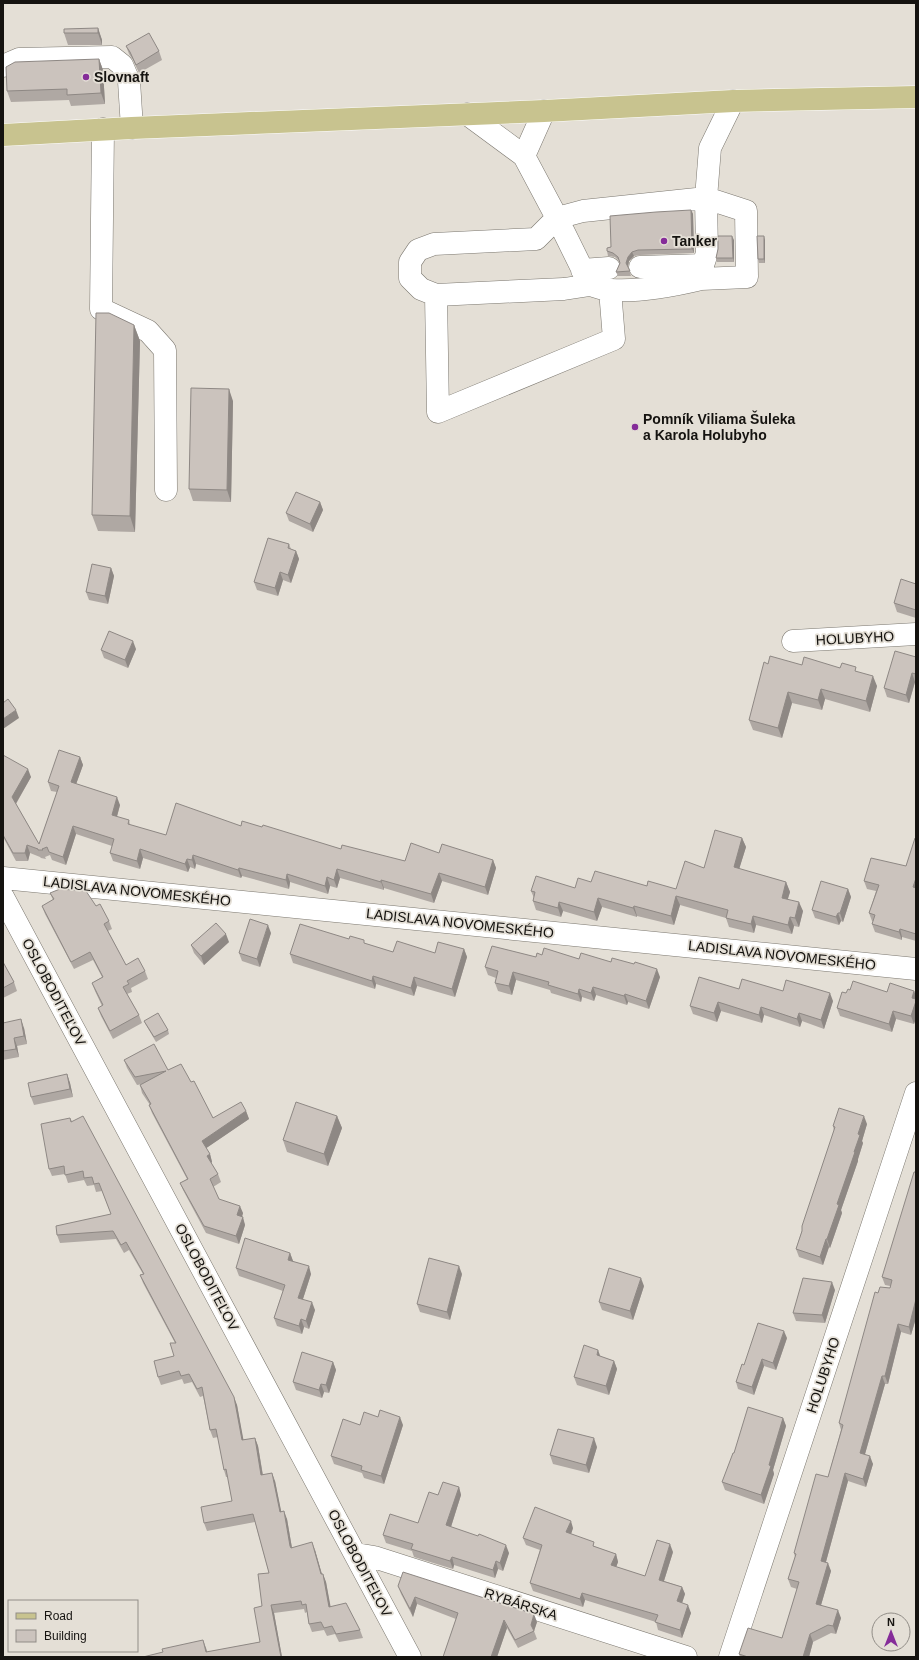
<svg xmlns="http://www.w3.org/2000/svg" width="919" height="1660" font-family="Helvetica,sans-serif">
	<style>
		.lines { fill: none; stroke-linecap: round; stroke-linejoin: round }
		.minor-casing { stroke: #7b776f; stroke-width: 23 }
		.major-casing { stroke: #fff; stroke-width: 23 }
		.minor { stroke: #fff; stroke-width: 22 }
		.major { stroke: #c8c38f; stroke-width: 22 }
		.wall { fill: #afa8a3 }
		.shaded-wall { fill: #8e8884 }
		.building { fill: #cbc3bd; stroke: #8e8884 }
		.poi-dot { fill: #852c99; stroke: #e4dfd6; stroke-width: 1.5 }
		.labels { text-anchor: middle; stroke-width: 3.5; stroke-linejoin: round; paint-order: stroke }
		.poi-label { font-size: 14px; font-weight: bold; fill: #151310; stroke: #e4dfd6; text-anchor: start }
		.street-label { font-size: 14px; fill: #151310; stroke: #e4dfd6 }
	</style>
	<rect width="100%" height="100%" fill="#e4dfd6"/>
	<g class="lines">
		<g class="minor-casing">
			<path id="minor" d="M3,66L19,59L112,57L122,65L129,81L132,128
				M544,111L524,156L557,218L583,211L706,198L746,211L747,277L701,279
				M467,114L524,156
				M103,129L101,309L148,331L165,350L166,490
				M640,267L703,265
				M582,270L609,268
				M590,285L564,289L436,295L421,289L410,278V262L418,250L434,244L536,239L557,218L590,285C597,287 604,290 611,290C641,292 672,286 701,279L703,265L707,253L706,198L710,148L733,101
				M436,295L438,412L614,339L610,290
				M793,641L916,634
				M3,878L916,969
				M3,897L410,1657
				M356,1554L374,1557L686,1657
				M730,1657L916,1093"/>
		</g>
		<g class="major-casing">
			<path id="major" d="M3,135L132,128L544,111L733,101L916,97"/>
		</g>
		<use href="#minor" class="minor"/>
		<use href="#major" class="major"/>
	</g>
	<path class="wall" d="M98,28L102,40V45H68L64,33Z
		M126,46L159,51L162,60L139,73L133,60L129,54Z
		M99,59L103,70L105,104L71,106L69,100L11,102L7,91Z
		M691,210L693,214L694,253L640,255L634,256L629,261L628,266L631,276H618L616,272L620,263L619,261L615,257L608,256L607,251L611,247Z
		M734,240V262H717L716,258L718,249Z
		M765,240V263H759L758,259Z
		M134,325L140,341L135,532L98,531L92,515Z
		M233,401L231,502L193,501L189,489Z
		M320,502L323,510L313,532L289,521L286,513Z
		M289,544L291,549L296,551L299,559L291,583L283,580L278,596L257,590L254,582Z
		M111,568L114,576L108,604L89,600L86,592Z
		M916,584V618L897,612L894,603Z
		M136,649L128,668L104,658L101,650Z
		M916,657V682H915L909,703L887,697L884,688Z
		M768,664L802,665L840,668L858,672L877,686L870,712L825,699L822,710L792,703L782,738L753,730L749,720Z
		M3,755L31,777L16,804L39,844L57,792L51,791L48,782L80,757L83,765L76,784L120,805L117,817L129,820L130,825L166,835L241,826L262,827L341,849L405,861L439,853L493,860L496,868L488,895L442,881L434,903L384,888V890L340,878L337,888L330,886L328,894L290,882L289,889L242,876L241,878L196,864L195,869L190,867L188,872L143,858L140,869L113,861L110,853L112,846L76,834L66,865L52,860L50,855L45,857L46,859L41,858L40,857L30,853L28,861H16L3,837Z
		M742,838L746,847L739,869L786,882L790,892L788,899L803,911L799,927L794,926L792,934L756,925L754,933L729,927L726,918L680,905L674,925L637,916V917L602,907L597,921L563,911L561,917L536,910L533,901L534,898L531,891L575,888L591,882L647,886L676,889Z
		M916,839V941L902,937V940L875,932L872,924L873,921H872L869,913L876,891L867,889L864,881L906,866Z
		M848,889L851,897L843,922L841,921L839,925L815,918L812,910Z
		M50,893L96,906L109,921L112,929L108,931L126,965L145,971L148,979L131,988L132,992L127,994L139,1015L142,1023L113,1039L101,1016L98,1008L102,1006L95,991L92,983L102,977L93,960L74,969L45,914L42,906L53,900Z
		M271,933L260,967L242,961L239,953Z
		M349,939L366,944L393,952L435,953L464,949L467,957L455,997L417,986L414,996L376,984L375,989L293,963L290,954Z
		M229,942L204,965L194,953L191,945Z
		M542,955L611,962L660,977L649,1009L628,1002L627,1005L596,995L594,1001L582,997L581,1002L551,993L550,990L516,980L512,995L498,991L495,983L496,978L488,975L485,967L536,957Z
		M3,962L14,982L17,991L3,998Z
		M739,989L783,991L833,1001L824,1029L802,1021L800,1027L764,1015L762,1023L721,1011L717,1022L693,1014L690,1006Z
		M850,990L887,992L914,991L916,996V1018L914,1024L896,1019L892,1032L840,1016L837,1008L846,993Z
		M144,1021L168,1030L169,1034L156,1042L146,1025Z
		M3,1023L24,1028L27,1044L17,1046L19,1057L3,1060Z
		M124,1060L168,1070L191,1082L213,1118L246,1111L249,1119L206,1148L210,1154L212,1162L211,1163L218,1174L221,1182L213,1187L219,1199L243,1213L242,1217L245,1225L239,1244L206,1233L183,1190L180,1183L187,1179L152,1113L149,1105H150L142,1093L140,1085L143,1084L137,1085L127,1068Z
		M67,1074L70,1083L73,1097L34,1105L31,1097Z
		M337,1116L342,1128L328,1166L287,1152L283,1140Z
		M70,1118L237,1405L243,1440L255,1438L258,1446L263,1475L275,1481L281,1512L287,1519L292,1548L315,1550L322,1574L326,1582L330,1606L360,1630L363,1638L339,1642L335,1634L327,1636L324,1630L312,1632L309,1624L307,1612L305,1613L304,1609L274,1613L282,1657H143L206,1648L207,1652L260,1642L262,1606L269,1573L255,1522L207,1531L204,1523L232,1501L228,1477H226L224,1470L218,1437L213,1438L210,1430L203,1396L200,1397L192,1382L184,1384L182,1379L161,1385L158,1377L174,1356L175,1343L143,1283L140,1275L143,1274L129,1250L124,1253L116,1239L60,1243L57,1235L111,1214L102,1191L96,1192L94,1185L87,1186L84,1180L68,1183L65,1174L52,1176L49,1169Z
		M867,1124L862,1141L863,1143L858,1159V1161L841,1210L842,1213L830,1248L829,1247L823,1265L799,1257L796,1249L834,1131L833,1126Z
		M916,1172V1318L911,1335L901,1332L888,1384H885L865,1454L873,1464L866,1487L848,1481L826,1562L831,1571L821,1605L841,1618L836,1634L831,1633L813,1642L809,1657H740L739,1654L782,1638L797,1589L791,1587L788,1579L795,1557L794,1553L828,1477L841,1430L839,1423L878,1293L890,1288V1286L885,1285L882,1277Z
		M290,1253L293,1261L311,1274L303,1299L315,1310L309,1329L304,1327L302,1334L277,1326L274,1318L283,1291L239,1276L236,1268Z
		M462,1274L450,1320L420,1312L417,1304Z
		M644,1286L633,1320L602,1310L599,1302Z
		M835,1290L825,1323L796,1321L793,1313Z
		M787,1338L776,1370L764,1366L754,1395L738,1389L736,1382L744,1365Z
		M601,1357L614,1361L617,1369L609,1395L577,1385L574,1377Z
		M333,1362L336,1370L329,1393L324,1392L322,1398L296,1390L293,1382Z
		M783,1418L786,1426L773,1470L774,1474L764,1504L725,1490L722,1482L734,1453Z
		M403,1425L384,1484L364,1478L362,1473L334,1464L331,1456Z
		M597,1447L589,1473L553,1464L550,1455Z
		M459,1487L461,1495L451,1527L509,1553L503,1571L498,1569L495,1578L454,1565L453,1569L414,1557L412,1551L386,1543L383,1535L418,1523L438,1495Z
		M573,1528L571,1534L596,1547L616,1554L618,1562L616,1567L645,1576L673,1552L664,1581L682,1587L685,1594L682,1603L691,1613L682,1638L658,1630L656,1622L585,1600L583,1607L533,1591L530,1583L540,1550L526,1545L523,1538Z
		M398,1586L537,1622L534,1631L537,1639L518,1648L507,1628L497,1657H443L456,1619L417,1604L413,1617L401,1594Z"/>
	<path class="shaded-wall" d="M98,28L102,40V45L98,33Z
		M99,59L103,70L105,104L101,93Z
		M691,210L693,214L694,253L692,249Z
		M732,236L734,240V262L733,258Z
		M764,236L765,240V263L764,259Z
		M632,252L634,256L629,261L628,267L626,263L628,257Z
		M134,325L140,341L135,532L130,516Z
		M229,389L233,401L231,502L227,490Z
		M320,502L323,510L313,532L310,524Z
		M296,551L299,559L291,583L288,575Z
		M111,568L114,576L108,604L105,596Z
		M280,572L283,580L278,596L275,588Z
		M133,641L136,649L128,668L125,660Z
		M912,673L915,682L909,703L906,695Z
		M873,676L877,686L870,712L866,701Z
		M821,689L825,699L822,710L818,700Z
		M788,692L792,703L782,738L778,728Z
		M16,710L19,718L3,729V719Z
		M80,757L83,765L74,790L71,782Z
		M28,769L31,777L15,805L12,797Z
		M117,797L120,805L115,823L112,815Z
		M73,826L76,834L66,865L63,857Z
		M742,838L746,847L737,876L734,867Z
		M27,845L30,853L28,861L25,853Z
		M140,849L143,858L140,869L137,861Z
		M193,855L196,864L195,869L192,860Z
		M187,859L190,867L188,872L185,864Z
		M493,860L496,868L488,895L485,887Z
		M239,868L242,876L241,878L238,870Z
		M337,869L340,878L337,888L334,880Z
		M439,873L442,881L434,903L431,894Z
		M287,874L290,882L289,889L286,880Z
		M327,877L330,886L328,894L325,886Z
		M916,878V895L913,887Z
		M381,880L384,888V890L381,882Z
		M786,882L790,892L785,907L782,898Z
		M848,889L851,897L843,922L840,913Z
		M676,896L680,905L674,925L671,916Z
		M598,898L602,907L597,921L594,912Z
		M559,902L563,911L561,917L558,908Z
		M799,902L803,911L799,927L795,918Z
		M634,906L637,916V917L633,908Z
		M838,913L841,921L839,925L836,917Z
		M753,916L756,925L754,933L751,924Z
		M790,917L794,926L792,934L788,925Z
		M268,925L271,933L260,967L257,959Z
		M900,929L902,937V940L899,932Z
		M226,934L229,942L204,965L201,956Z
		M464,949L467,957L455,997L452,989Z
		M657,969L660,977L649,1009L646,1001Z
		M513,972L516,980L512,995L509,986Z
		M373,976L376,984L375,989L372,981Z
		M414,977L417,986L414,996L411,988Z
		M593,987L596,995L594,1001L591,993Z
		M579,989L582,997L581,1002L578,994Z
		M914,991L916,996V1018L914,1024L911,1016L912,998Z
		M830,993L833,1001L824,1029L821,1020Z
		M625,994L628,1002L627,1005L624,996Z
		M718,1002L721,1011L717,1022L714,1013Z
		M761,1007L764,1015L762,1023L759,1015Z
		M893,1011L896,1019L892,1032L889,1024Z
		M799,1013L802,1021L800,1027L797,1019Z
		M21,1019L24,1028L27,1044L24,1036Z
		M14,1038L17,1046L19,1057L16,1049Z
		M67,1074L70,1083L73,1097L70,1089Z
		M246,1111L249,1119L205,1149L202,1141Z
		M337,1116L342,1128L328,1166L324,1154Z
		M864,1116L867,1124L862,1141L863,1143L858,1159V1161L841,1210L842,1213L830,1248L827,1239L837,1204L854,1152L858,1134Z
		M210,1154L212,1162L210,1164L207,1156Z
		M240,1206L243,1213L240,1223L237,1215Z
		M243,1217L245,1225L239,1244L236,1236Z
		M826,1239L829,1247L823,1265L820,1257Z
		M290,1253L293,1261L291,1268L288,1260Z
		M309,1266L311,1274L301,1305L298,1298Z
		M459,1266L462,1274L450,1320L447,1312Z
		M641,1278L644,1286L633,1320L630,1311Z
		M832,1282L835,1290L825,1323L822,1315Z
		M916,1299V1318L911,1335L909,1327Z
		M312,1302L315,1310L309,1329L306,1321Z
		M301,1319L304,1327L302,1334L299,1326Z
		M898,1324L901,1332L888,1384L885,1376Z
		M784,1331L787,1338L776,1370L773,1363Z
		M598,1350L601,1358L597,1355Z
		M762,1359L764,1366L754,1395L752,1387Z
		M614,1361L617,1369L609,1395L606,1386Z
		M333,1362L336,1370L329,1393L326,1385Z
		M882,1376L885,1384L863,1461L860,1453Z
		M321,1384L324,1392L322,1398L319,1390Z
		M234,1397L237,1405L245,1448L242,1440Z
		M400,1417L403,1425L384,1484L381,1476Z
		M783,1418L786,1426L773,1470L774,1474L764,1504L761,1495L769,1465Z
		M255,1438L258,1446L264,1483L261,1475Z
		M594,1438L597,1447L589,1473L586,1465Z
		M870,1456L873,1464L866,1487L863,1479Z
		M272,1473L275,1481L283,1520L280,1512Z
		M845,1473L848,1481L824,1569L821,1561Z
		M459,1487L461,1495L449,1533L446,1525Z
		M284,1511L287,1519L293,1554L290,1546Z
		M571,1521L573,1528L569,1540L566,1532Z
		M312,1542L315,1550L324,1582L321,1574Z
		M670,1544L673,1552L662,1587L659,1580Z
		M506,1545L509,1553L503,1571L500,1563Z
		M616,1554L618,1562L614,1573L611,1565Z
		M452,1557L454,1565L453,1569L450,1561Z
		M496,1561L498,1569L495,1578L493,1570Z
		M828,1563L831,1571L819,1612L816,1604Z
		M323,1574L326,1582L332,1614L329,1607Z
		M682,1587L685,1594L680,1609L677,1601Z
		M582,1593L585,1600L583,1607L580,1599Z
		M415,1597L417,1604L413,1617L410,1609Z
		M271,1605L274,1613L282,1657H281Z
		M688,1605L691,1613L682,1638L680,1630Z
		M838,1610L841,1618L836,1634L833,1626Z
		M534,1614L537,1622L534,1631L531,1625Z
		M504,1620L507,1628L497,1657H491Z
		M810,1634L813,1642L809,1657H803Z
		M203,1640L206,1648L208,1657L206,1652Z"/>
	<path class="building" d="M98,28V33H64V29Z
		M149,33L159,51L136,65L130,52L126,46Z
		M99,59L101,93L67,95V89L7,91L6,67L15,62Z
		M691,210L692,249L638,250L632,252L628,257L626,263L630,271L616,272L620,263L618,257L613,253L607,251V248L611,247L610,216L656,212Z
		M718,236H732L733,258H716L718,249Z
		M757,236H764V259H758Z
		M96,313H109L134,325L130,516L92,515Z
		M191,388L229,389L227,490L189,489Z
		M296,492L320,502L310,524L286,513Z
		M268,538L289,544L288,548L296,551L288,575L280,572L275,588L254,582Z
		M92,564L111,568L105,596L86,592Z
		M901,579L916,584V610L894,603Z
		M109,631L133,641L125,660L101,650Z
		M895,651L916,657V674L912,673L906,695L884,688Z
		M770,656L802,665L804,657L840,668L842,663L856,667L855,671L873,676L866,701L821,689L818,700L788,692L778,728L749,720L764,662L768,664Z
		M8,699L16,710L3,719V703Z
		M59,750L80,757L71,782L117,797L112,815L129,820L128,824L166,835L176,803L241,826L242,821L262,827L263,825L341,849L342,845L405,861L411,843L439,853L442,844L493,860L485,887L439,873L431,894L381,880V882L337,869L334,880L327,877L325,886L287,874L286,880L239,868L238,870L193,855L192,860L187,859L185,864L140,849L137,861L110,853L114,839L73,826L63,857L49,852L47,847L42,849L43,850H38V849L27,845L25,853H13L3,835V755L28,769L12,797L39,844L59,786L48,782Z
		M715,830L742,838L734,867L786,882L782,898L799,902L795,918L790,917L788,925L753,916L751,924L726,918L728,910L676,896L671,916L634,906L633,908L598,898L594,912L559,902L558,908L533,901L535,892L531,891L536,876L575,888L578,878L591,882L595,871L647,886L648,881L676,889L685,861L704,868Z
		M915,838L916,839V878L913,887L916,888V934L900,929L899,932L872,924L875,915L869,913L879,885L864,881L871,858L906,866Z
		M821,881L848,889L840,913H838L836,917L812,910Z
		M60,889L86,891L96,906L100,904L109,921L104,924L126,965L138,958L145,971L127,981L129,984L123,987L139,1015L110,1031L98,1008L103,1005L92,983L103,977L90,952L71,962L42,906L54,899L50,893Z
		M250,919L268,925L257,959L239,953Z
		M216,923L226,934L201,956L191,945Z
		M300,924L349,939L350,936L364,940V943L393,952L397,941L435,953L438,942L464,949L452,989L414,977L411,988L373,976L372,981L290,954Z
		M492,946L536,957L537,953L542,955L544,948L579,959L581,953L611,962L612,958L634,964L635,962L657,969L646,1001L625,994L624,996L593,987L591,993L579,989L578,994L548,985L549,982L513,972L509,986L495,983L498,971L485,967Z
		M3,962L14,982L3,988Z
		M699,977L739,989L742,979L783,991L786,980L830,993L821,1020L799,1013L797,1019L761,1007L759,1015L718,1002L714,1013L690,1006Z
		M853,981L887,992L890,983L914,991L912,998L916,999V1001L911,1016L893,1011L889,1024L837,1008L842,992L846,993L848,989L850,990Z
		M158,1013L168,1030L154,1037L144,1021Z
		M21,1019L24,1036L14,1038L16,1049L3,1051V1023Z
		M154,1044L168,1070L181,1064L191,1082L194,1081L213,1118L241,1102L246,1111L202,1141L210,1154L207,1156L218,1174L210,1179L219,1199L240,1206L237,1215L243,1217L236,1236L204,1226L180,1183L188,1179L149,1105L151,1104L140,1085L166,1071L135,1077L124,1060Z
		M67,1074L70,1089L31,1097L28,1083Z
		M296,1102L337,1116L324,1154L283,1140Z
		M839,1108L864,1116L858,1134L860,1135L854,1152H855L837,1204L839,1205L827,1239H826L820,1257L796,1249L802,1231V1226L835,1127L833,1126Z
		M83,1116L234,1397L242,1440L255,1438L261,1475L272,1473L280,1512L284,1511L290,1546L291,1548L312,1542L321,1574H323L329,1607L346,1603L360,1630L336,1634L332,1626L324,1628L321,1622L309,1624L306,1604L302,1605L301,1601L271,1605L281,1657H143L163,1652L162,1649L203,1640L206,1652L260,1642L254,1608L262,1606L258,1574L269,1573L253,1514L204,1523L201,1507L232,1501L226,1469L224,1470L216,1429L210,1430L202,1387L197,1389L189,1374L181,1376L179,1371L158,1377L154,1361L174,1356L170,1343H176L140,1275L144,1274L126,1242L121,1245L113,1231L57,1235L56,1226L111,1214L99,1183L94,1184L92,1177L84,1178L83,1171L65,1175L64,1166L49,1169L41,1124L70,1118L71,1122Z
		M914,1172H916V1299L909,1327L898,1324L885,1376H882L860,1453L870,1456L863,1479L845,1473L821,1561L828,1563L816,1604L838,1610L833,1626L828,1625L810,1634L803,1657H748L739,1654L748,1628L782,1638L799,1582L788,1579L796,1554L794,1553L816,1474L828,1477L843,1425L839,1423L875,1292L878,1293L880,1287L890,1288L892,1280L882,1277Z
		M245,1238L290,1253L288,1260L309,1266L298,1298L312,1302L306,1321L301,1319L299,1326L274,1318L285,1285L236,1268Z
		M429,1258L459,1266L447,1312L417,1304Z
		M609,1268L641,1278L630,1311L599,1302Z
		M803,1278L832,1282L822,1315L793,1313Z
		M758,1323L784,1331L773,1363L762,1359L752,1387L736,1382L742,1364L744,1365Z
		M584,1345L598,1350L597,1355L614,1361L606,1386L574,1377Z
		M302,1352L333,1362L326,1385L321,1384L319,1390L293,1382Z
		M748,1407L783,1418L769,1465L771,1466L761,1495L722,1482L733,1453H734Z
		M380,1410L400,1417L381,1476L361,1470L362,1466L331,1456L343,1419L360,1425L364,1412L378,1417Z
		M558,1429L594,1438L586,1465L550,1455Z
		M443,1482L459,1487L446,1525L478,1536L479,1534L506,1545L500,1563L496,1561L493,1570L452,1557L450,1561L411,1549L413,1544L383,1535L390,1514L418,1523L429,1492L438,1495Z
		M535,1507L571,1521L566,1532L594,1542L593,1546L616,1554L611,1565L645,1576L657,1540L670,1544L659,1580L682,1587L677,1601L688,1605L680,1630L655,1622L658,1615L582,1593L580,1599L530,1583L542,1545L523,1538Z
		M403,1572L534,1614L531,1625L534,1631L515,1640L504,1620L491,1657H443L458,1613L415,1597L410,1609L398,1586Z"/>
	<g class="poi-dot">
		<circle cx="86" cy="77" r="4"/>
		<circle cx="664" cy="241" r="4"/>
		<circle cx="635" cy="427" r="4"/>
	</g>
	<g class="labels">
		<g class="poi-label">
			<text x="94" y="82">Slovnaft</text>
			<text x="672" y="246">Tanker</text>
			<text x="643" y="424">Pomník Viliama Šuleka<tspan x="643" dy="16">a Karola Holubyho</tspan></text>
		</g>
		<g class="street-label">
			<text transform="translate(855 638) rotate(-3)" y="5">HOLUBYHO</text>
			<text transform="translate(137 891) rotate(6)" y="5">LADISLAVA NOVOMESKÉHO</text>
			<text transform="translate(460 923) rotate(6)" y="5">LADISLAVA NOVOMESKÉHO</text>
			<text transform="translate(782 955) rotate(6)" y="5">LADISLAVA NOVOMESKÉHO</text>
			<text transform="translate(54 992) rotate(62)" y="5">OSLOBODITEĽOV</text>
			<text transform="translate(207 1277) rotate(62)" y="5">OSLOBODITEĽOV</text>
			<text transform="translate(823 1375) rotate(-72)" y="5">HOLUBYHO</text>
			<text transform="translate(360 1563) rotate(62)" y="5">OSLOBODITEĽOV</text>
			<text transform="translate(521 1604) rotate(18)" y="5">RYBÁRSKA</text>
		</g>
	</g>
	<rect width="919" height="1660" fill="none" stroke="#151310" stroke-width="8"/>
	<rect x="8" y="1600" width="130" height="52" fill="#e4dfd6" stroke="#918d87"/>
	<rect x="16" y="1613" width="20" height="6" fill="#c8c38f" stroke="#918d87"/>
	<text x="44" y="1620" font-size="12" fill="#151310">Road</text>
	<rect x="16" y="1630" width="20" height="12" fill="#cbc3bd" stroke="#918d87"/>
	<text x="44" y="1640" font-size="12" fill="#151310">Building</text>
	<g transform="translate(891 1632)"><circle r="19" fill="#e4dfd6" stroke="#918d87"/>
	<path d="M0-3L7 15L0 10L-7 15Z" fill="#852c99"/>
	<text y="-6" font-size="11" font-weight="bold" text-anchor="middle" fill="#151310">N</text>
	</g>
</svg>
